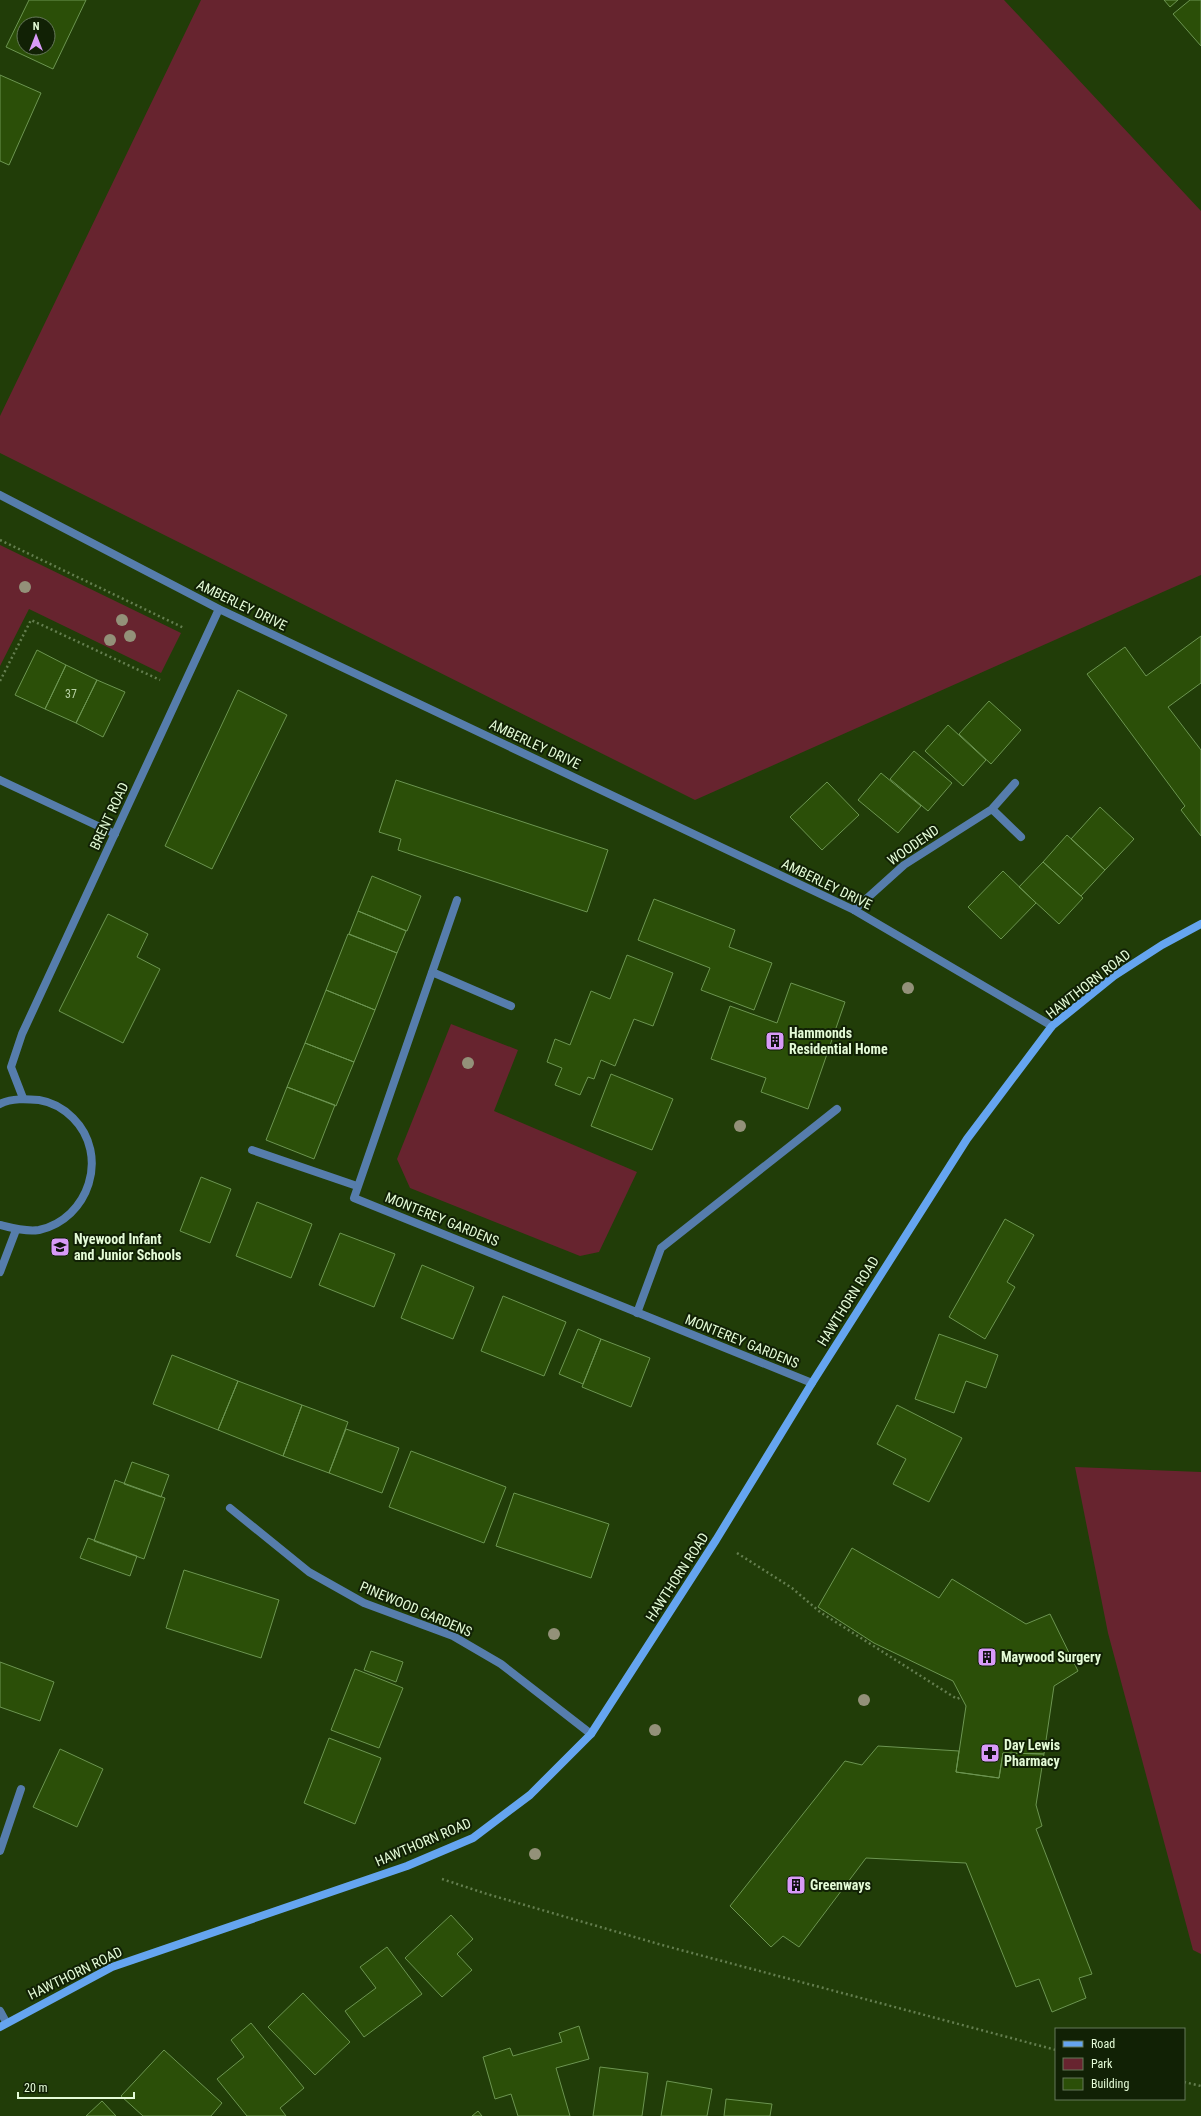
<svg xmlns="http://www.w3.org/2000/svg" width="1201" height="2116" font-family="'Roboto Condensed',sans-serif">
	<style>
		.green { fill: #67242f }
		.building { fill: #2b4f08; stroke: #6c9551; fill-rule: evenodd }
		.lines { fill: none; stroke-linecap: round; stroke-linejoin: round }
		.path { stroke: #647e4f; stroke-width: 2.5; stroke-dasharray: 2 3; stroke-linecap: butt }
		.lane { stroke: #567dac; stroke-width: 8 }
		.street { stroke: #567dac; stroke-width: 8 }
		.secondary { stroke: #65a5f0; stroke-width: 8 }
		.tree { fill: #939179 }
		.labels { text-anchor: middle; stroke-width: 4; stroke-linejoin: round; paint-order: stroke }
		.number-label { font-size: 12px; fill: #b6d0a3 }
		.street-label { font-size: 14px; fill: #e4fbd7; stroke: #112105 }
		.poi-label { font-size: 14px; font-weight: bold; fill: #e4fbd7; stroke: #112105; text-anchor: start }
	</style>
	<rect width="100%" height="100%" fill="#213d08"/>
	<path class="green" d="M201,0H1004L1201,211V575L695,800L0,453V416Z
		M0,545L181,633L161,673L29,609L0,666Z
		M451,1024L518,1050L494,1111L637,1172L599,1252L580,1256L410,1188L397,1159Z
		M1075,1467L1201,1472V1954L1193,1950L1108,1633Z"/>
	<path class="building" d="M29,0H86L53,69L6,47ZM24,24H48V48H24Z
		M1164,0H1178L1170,7Z
		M1190,0H1201V46L1173,14Z
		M0,75L41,93L9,165L0,161Z
		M1201,636V683L1168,707L1201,750V836L1181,810L1185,806L1087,674L1125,647L1146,676Z
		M37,650L66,665L45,709L15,695Z
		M66,665L97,680L76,723L45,709Z
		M97,680L125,692L103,737L76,723Z
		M238,690L287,715L212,869L165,846Z
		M989,701L1021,730L991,764L959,734Z
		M948,725L986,760L963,786L925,751Z
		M914,751L952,783L928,811L890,779Z
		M881,773L921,806L898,833L858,800Z
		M396,780L608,850L587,912L398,850L401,839L379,832Z
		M827,782L859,815L822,850L790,817Z
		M1100,807L1134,839L1105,870L1071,839Z
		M1067,835L1105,870L1081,896L1043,862Z
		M1043,862L1083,898L1059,924L1019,887Z
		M1003,871L1036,903L1001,939L968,907Z
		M372,876L421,896L407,931L358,911Z
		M654,899L735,930L729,947L772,963L754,1010L701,990L710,968L638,940Z
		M358,911L406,931L397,953L349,934Z
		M108,914L148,934L137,957L160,969L123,1043L59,1011Z
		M348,934L397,953L375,1010L326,990Z
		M627,955L673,973L653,1026L634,1019L615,1066L601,1060L594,1079L588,1077L580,1095L555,1085L562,1068L547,1062L555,1039L570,1045L591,991L610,999Z
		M791,983L845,1002L808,1109L761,1092L766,1078L711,1059L730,1006L777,1023Z
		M326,990L375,1010L354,1062L305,1043Z
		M305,1043L354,1062L336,1106L287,1087Z
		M611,1074L673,1099L652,1150L591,1126Z
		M287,1087L335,1105L314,1159L266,1140Z
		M201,1177L231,1189L210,1243L180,1231Z
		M257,1202L312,1224L291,1278L236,1256Z
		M1005,1219L1034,1235L1007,1282L1015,1287L985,1339L949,1317Z
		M340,1233L395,1254L374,1307L319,1285Z
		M422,1265L474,1287L453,1339L401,1318Z
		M503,1296L566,1322L544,1376L481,1351Z
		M578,1329L601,1339L583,1384L559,1374Z
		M939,1334L998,1355L986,1388L966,1381L954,1413L915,1399Z
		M601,1339L650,1358L631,1407L582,1387Z
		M172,1355L238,1381L218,1430L153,1404Z
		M238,1381L302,1405L283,1456L218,1430Z
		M302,1405L348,1422L329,1473L283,1456Z
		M897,1405L962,1438L929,1502L893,1484L906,1459L877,1444Z
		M346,1429L399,1448L382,1493L329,1473Z
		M411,1451L506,1487L484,1543L389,1507Z
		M132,1462L169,1475L161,1497L124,1484Z
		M115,1480L165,1498L144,1559L94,1541Z
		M514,1493L609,1524L591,1578L496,1546Z
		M88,1538L137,1556L130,1576L80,1558Z
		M852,1548L939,1598L952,1579L1026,1624L1050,1614L1078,1671L1054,1686L1044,1754L1003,1753L999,1778L956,1772L966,1706L953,1681L874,1643L818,1607Z
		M184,1570L279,1600L261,1658L166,1628Z
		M371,1651L403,1662L396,1682L364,1670Z
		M0,1662L54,1682L40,1721L0,1707Z
		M355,1669L403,1688L379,1748L331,1730Z
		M329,1738L381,1758L355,1824L304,1803Z
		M878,1746L959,1751L956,1772L999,1778L1003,1753L1044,1754L1036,1805L1042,1826L1036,1829L1092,1974L1079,1978L1086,1998L1052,2012L1039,1979L1016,1987L966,1863L866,1858L799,1947L783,1936L771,1947L730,1906L845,1761L862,1765Z
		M60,1749L103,1769L77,1827L33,1807Z
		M451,1915L473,1939L457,1954L472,1970L442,1997L405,1958Z
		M387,1947L422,1994L364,2037L345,2011L376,1988L360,1967Z
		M303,1993L350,2042L315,2075L268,2027Z
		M251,2023L304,2088L280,2108L286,2116H247L217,2079L244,2057L231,2040Z
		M579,2026L589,2059L556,2068L570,2116H518L511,2094L495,2099L483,2057L510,2048L513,2056L562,2042L559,2033Z
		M164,2050L222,2103L211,2116H143L121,2096Z
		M600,2067L648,2073L642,2116H593Z
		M667,2081L712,2089L707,2116H661Z
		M726,2099L772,2104L770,2116H724Z
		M102,2101L116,2116H86Z
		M478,2111L482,2116H472Z"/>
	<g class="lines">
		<path class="path" d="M0,540L184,628
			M0,681L31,620L160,680
			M737,1553L792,1588L820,1612L957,1699L961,1697
			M442,1879L487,1894L662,1945L1056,2050
			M1184,2082L1201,2086"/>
		<path class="lane" d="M0,780L115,834
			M0,1104C12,1098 26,1099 39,1100C52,1102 64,1109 73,1118C110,1155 89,1219 39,1230C26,1232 12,1228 0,1225
			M252,1150L357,1186
			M0,1272L16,1230
			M0,1851L21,1789
			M0,2011L6,2022"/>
		<path class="street" d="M0,495L219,609L854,910L1052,1026
			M992,809L1021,837
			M457,900L354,1198L812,1383
			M854,910L904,865L992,809L1015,783
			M432,972L511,1006
			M23,1098L11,1067L22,1034L219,609
			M637,1313L661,1248L837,1109
			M230,1508L309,1572L364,1603L453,1636L501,1664L591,1734"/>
		<path class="secondary" d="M0,2027L112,1967L407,1866L473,1838L530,1795L591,1734L716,1540L812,1383L967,1139L1052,1026L1114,976L1162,945L1201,924"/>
	</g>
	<g class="tree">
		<circle cx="25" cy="587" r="6"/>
		<circle cx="122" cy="620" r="6"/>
		<circle cx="130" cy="636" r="6"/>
		<circle cx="110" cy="640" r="6"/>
		<circle cx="908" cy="988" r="6"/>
		<circle cx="468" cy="1063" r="6"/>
		<circle cx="740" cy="1126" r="6"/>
		<circle cx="554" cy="1634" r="6"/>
		<circle cx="864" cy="1700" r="6"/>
		<circle cx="655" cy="1730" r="6"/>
		<circle cx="535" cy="1854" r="6"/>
	</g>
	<defs>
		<g id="building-square" transform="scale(1)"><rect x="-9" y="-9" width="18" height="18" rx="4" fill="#d89af8" stroke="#112105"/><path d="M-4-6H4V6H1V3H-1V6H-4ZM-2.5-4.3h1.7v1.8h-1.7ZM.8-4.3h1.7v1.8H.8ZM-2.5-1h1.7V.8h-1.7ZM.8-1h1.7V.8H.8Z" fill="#111"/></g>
		<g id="school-square" transform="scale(1)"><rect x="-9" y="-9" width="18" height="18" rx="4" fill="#d89af8" stroke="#112105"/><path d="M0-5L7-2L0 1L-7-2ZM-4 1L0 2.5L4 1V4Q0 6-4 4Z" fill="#111"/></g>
		<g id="pharmacy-square" transform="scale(1)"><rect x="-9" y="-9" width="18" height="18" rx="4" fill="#d89af8" stroke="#112105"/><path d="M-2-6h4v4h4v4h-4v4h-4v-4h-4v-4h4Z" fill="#111"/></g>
	</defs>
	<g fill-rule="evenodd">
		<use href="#building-square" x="775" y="1041"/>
		<use href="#school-square" x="60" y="1247"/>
		<use href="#building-square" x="987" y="1657"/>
		<use href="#pharmacy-square" x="990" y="1753"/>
		<use href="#building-square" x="796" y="1885"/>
	</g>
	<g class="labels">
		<g class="number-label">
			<text x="71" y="698">37</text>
		</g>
		<g class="street-label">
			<text transform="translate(242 605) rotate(26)" y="5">AMBERLEY DRIVE</text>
			<text transform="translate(535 744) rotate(25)" y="5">AMBERLEY DRIVE</text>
			<text transform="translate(109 816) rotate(-65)" y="5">BRENT ROAD</text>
			<text transform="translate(913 845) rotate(-35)" y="5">WOODEND</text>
			<text transform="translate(827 884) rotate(26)" y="5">AMBERLEY DRIVE</text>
			<text transform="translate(1088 984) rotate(-38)" y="5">HAWTHORN ROAD</text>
			<text transform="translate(442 1219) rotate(22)" y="5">MONTEREY GARDENS</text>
			<text transform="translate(848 1301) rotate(-58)" y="5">HAWTHORN ROAD</text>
			<text transform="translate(742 1341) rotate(22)" y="5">MONTEREY GARDENS</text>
			<text transform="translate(677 1577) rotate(-57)" y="5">HAWTHORN ROAD</text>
			<text transform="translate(416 1609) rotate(23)" y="5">PINEWOOD GARDENS</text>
			<text transform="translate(423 1842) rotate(-23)" y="5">HAWTHORN ROAD</text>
			<text transform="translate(75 1973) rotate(-26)" y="5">HAWTHORN ROAD</text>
		</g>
		<g class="poi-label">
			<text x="789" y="1038">Hammonds<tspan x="789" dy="16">Residential Home</tspan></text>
			<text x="74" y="1244">Nyewood Infant<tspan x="74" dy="16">and Junior Schools</tspan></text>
			<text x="1001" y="1662">Maywood Surgery</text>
			<text x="1004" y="1750">Day Lewis<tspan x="1004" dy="16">Pharmacy</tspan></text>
			<text x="810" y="1890">Greenways</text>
		</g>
	</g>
	<rect x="1055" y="2028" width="130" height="72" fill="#112105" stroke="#657859"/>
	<rect x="1063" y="2041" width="20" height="6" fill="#65a5f0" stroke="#657859"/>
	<text x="1091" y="2048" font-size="12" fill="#e4fbd7">Road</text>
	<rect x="1063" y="2058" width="20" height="12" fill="#67242f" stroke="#657859"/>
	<text x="1091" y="2068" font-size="12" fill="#e4fbd7">Park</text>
	<rect x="1063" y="2078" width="20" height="12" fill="#2b4f08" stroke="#657859"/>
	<text x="1091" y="2088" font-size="12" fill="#e4fbd7">Building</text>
	<g transform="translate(36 36)"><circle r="19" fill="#112105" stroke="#657859"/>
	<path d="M0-3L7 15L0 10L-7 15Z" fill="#d89af8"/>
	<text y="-6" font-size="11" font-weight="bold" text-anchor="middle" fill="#e4fbd7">N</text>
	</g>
	<path d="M18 2092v6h116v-6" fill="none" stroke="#e4fbd7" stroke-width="2"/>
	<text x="24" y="2092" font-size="12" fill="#e4fbd7" stroke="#112105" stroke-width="3" paint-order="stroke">20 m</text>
</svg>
